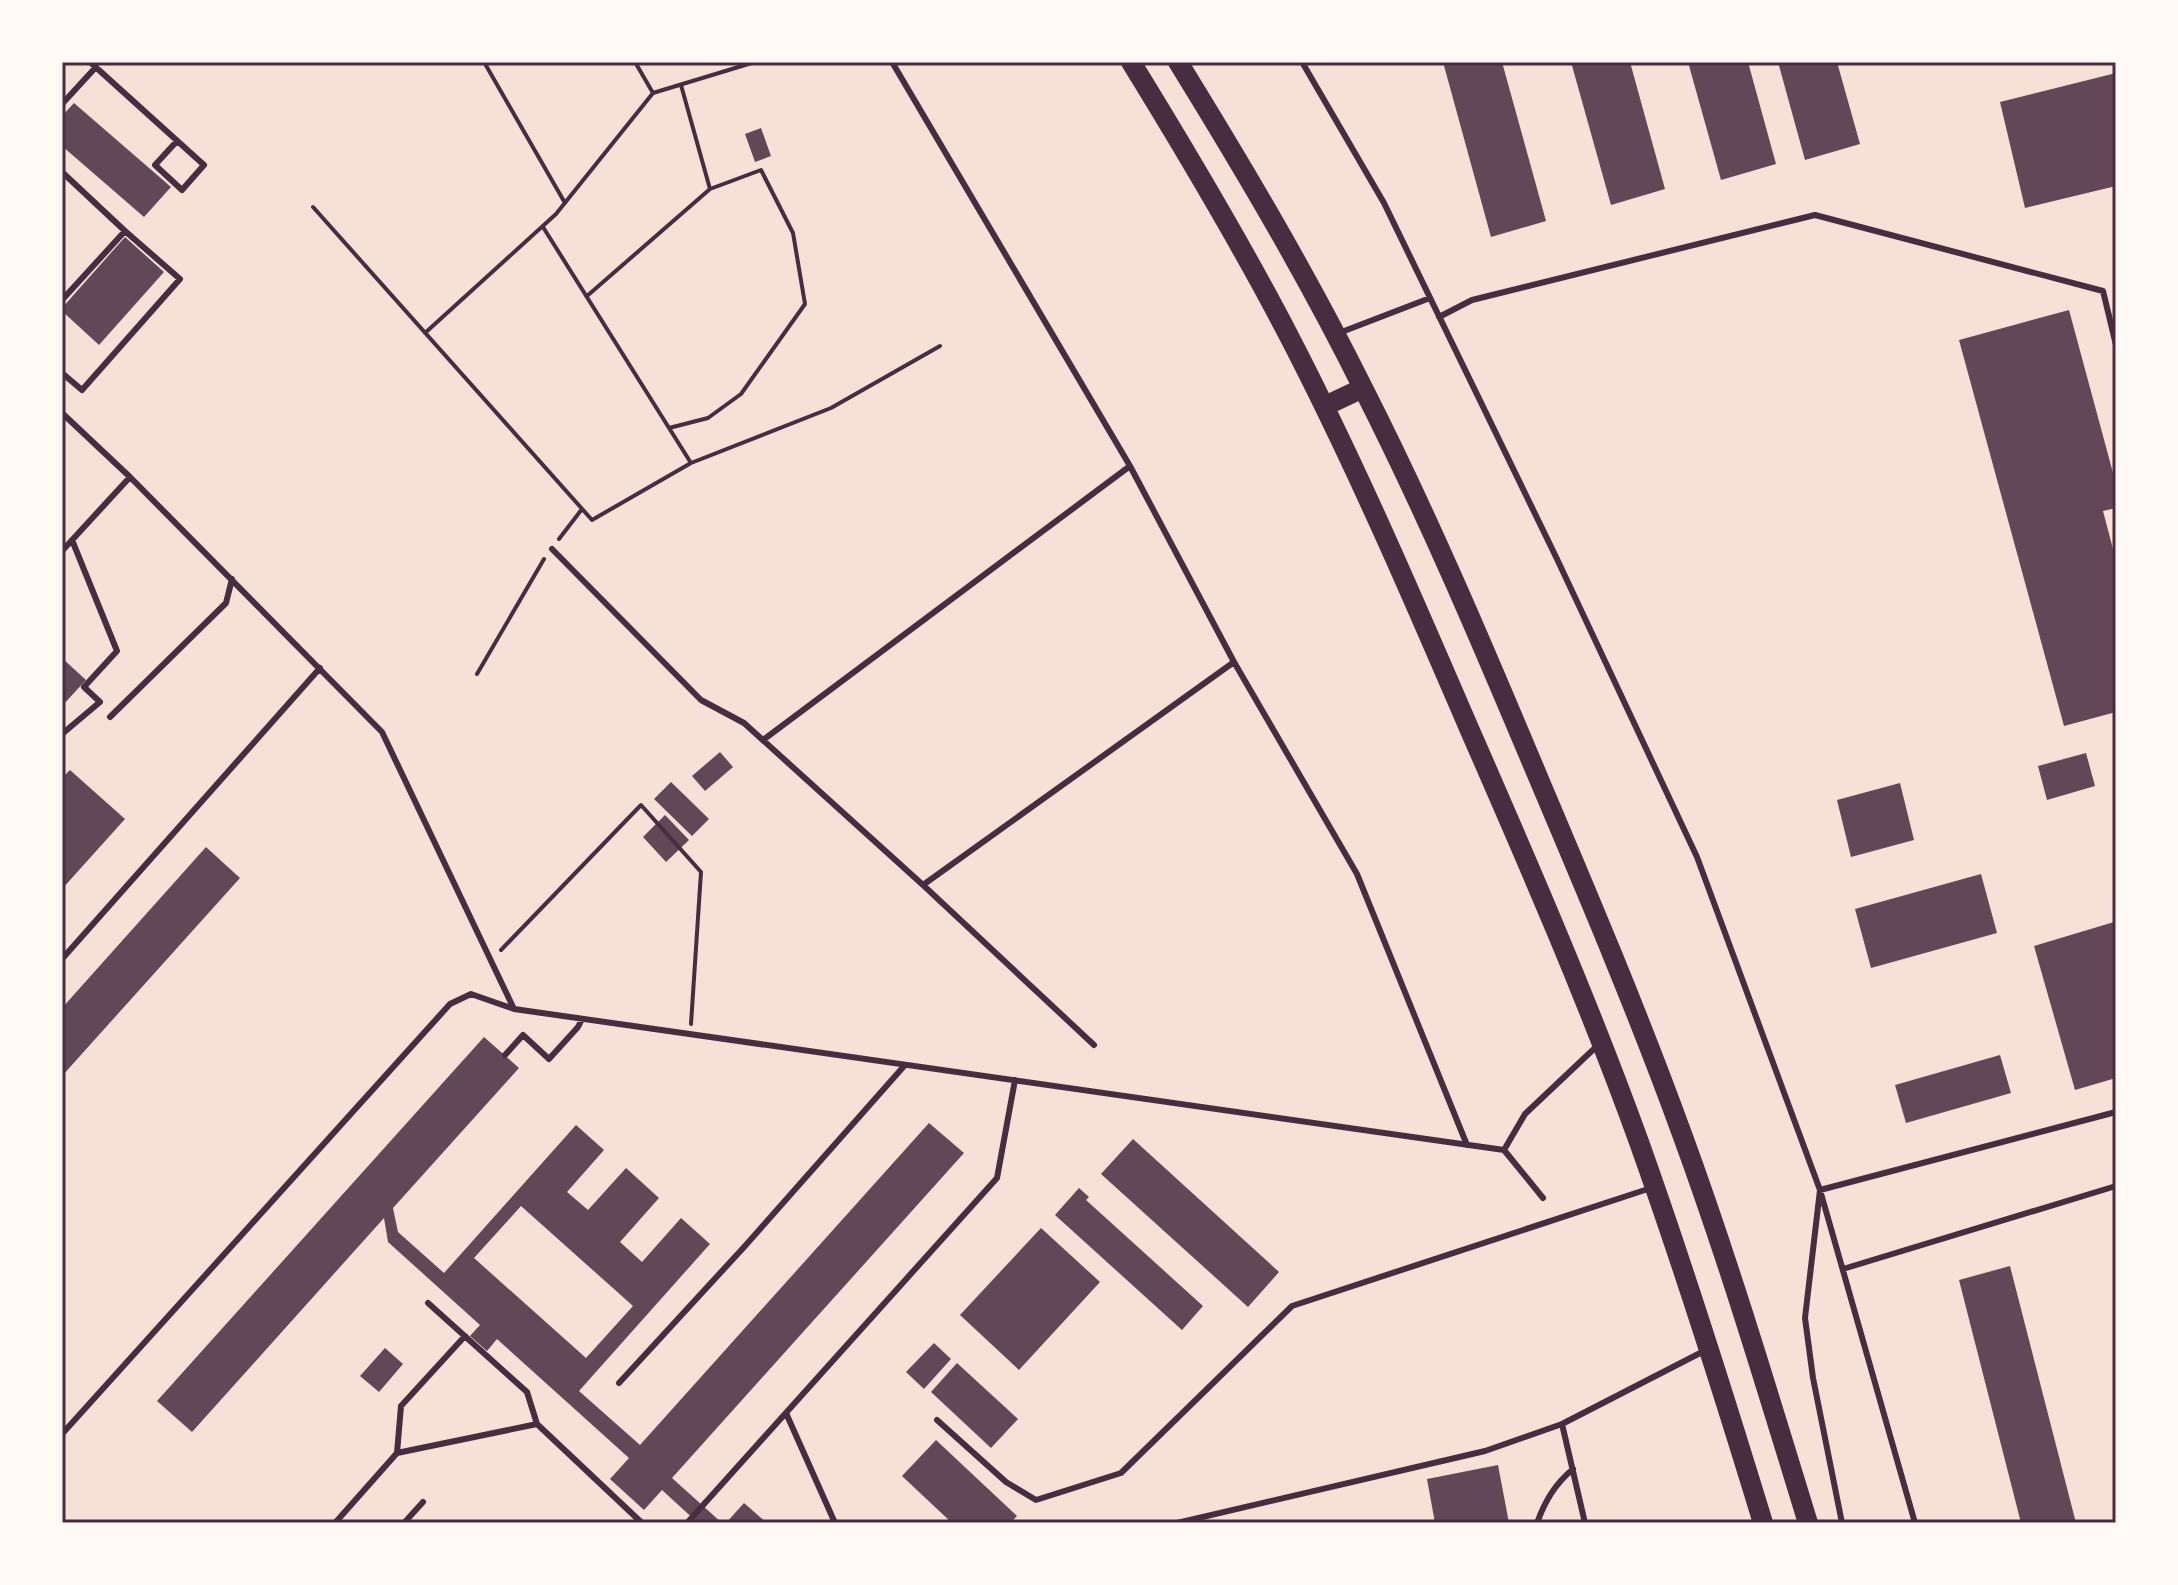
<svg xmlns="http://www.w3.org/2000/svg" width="2178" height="1585" font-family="'Source Sans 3',sans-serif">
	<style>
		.building { fill: #644757; fill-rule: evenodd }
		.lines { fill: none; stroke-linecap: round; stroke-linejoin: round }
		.path { stroke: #4a2c40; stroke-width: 4 }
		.service { stroke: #4a2c40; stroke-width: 6 }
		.trunk { stroke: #4a2c40; stroke-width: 20 }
		.neatline { fill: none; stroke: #4a2c40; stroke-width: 3 }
	</style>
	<rect width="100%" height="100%" fill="#f7e1d7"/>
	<path class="building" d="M1443,62H1502L1546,221L1491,237Z
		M1571,62H1630L1665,189L1611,205Z
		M1688,62H1748L1776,164L1721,180Z
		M1778,62H1837L1860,144L1805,160Z
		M2116,73V186L2025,208L2000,102Z
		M74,103L171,187L144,217L62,146V116Z
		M761,128L771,156L755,162L745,134Z
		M125,237L164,272L99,345L62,311V308Z
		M2069,310L2116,484V508L2103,511L2113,549H2116V712L2064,726L1959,340Z
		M62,658L86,680L62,706Z
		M720,752L733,767L705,791L692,776Z
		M2086,753L2095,786L2047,800L2038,766Z
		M70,770L125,819L62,889V778Z
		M671,782L709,819L692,836L654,799Z
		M1900,783L1914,840L1851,857L1837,800Z
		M665,815L689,840L666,862L643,837Z
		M206,847L240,878L62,1076V1008Z
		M1981,874L1997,933L1871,968L1855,909Z
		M2114,922L2116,930V1078L2075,1090L2034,946Z
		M484,1037L519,1068L393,1208L398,1232L444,1273L576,1125L604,1150L567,1192L588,1210L626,1168L659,1198L620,1242L642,1262L681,1218L710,1244L579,1391L640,1445L929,1123L964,1153L672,1478L722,1523H698L662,1490L644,1510L610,1479L629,1458L497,1339L487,1351L470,1336L480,1325L388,1242L384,1218L192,1432L157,1401ZM521,1206L633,1306L586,1358L474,1258Z
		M2000,1055L2011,1093L1906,1123L1895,1085Z
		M1133,1139L1279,1272L1248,1307L1101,1174Z
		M1079,1188L1089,1197L1086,1200L1203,1306L1182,1330L1055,1215Z
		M1041,1228L1100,1282L1019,1370L960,1315Z
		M2010,1266L2076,1523H2021L1959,1280Z
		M934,1343L951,1359L924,1389L906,1372Z
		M385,1348L403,1364L379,1392L360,1376Z
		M957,1363L1018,1419L991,1448L931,1392Z
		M936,1440L1017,1516L1010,1523H952L902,1476Z
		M1498,1465L1509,1523H1435L1427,1479Z
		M744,1503L767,1523H726Z"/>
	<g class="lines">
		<path class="path" d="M484,62L565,203
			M635,62L653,93
			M681,85L710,189
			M313,207L592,520L691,463L831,408L940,346
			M543,227L691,463
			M587,296L710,189L761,170L793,233L805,304L741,394L708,418L669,428
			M425,333L556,214L653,93L755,62
			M559,539L582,509
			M477,674L544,559
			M501,950L641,805L701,872L691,1024"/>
		<path class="service" d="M90,62L204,165L182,190L155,165L177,141
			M892,62L1130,466L1234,662L1357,874L1467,1145
			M1302,62L1384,203L1557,559L1697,857L1820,1190L1805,1318L1813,1378L1842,1523
			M62,104L96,67
			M62,172L125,231L62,300
			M1439,317L1472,300L1815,215L2103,291L2116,345
			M1339,333L1430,298
			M62,373L82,390L180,279L125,231
			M62,413L130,477L382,732L514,1009
			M552,549L701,700L744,723L923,885L1094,1045
			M62,551L130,477
			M110,717L226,603L232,579
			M62,734L100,702L84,687L117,651L72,540
			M763,740L1130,466
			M923,885L1234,662
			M62,959L320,668
			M505,1055L523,1035L549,1059L578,1027L582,1019
			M1504,1150L1525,1114L1597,1046
			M1843,1269L2116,1186
			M428,1303L527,1392L537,1424L642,1523
			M619,1383L745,1246L905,1065
			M786,1413L835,1523
			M937,1420L1006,1482L1036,1500L1121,1473L1292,1306L1651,1188
			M1562,1424L1585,1523
			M62,1434L450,1004L471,994L514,1009L1504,1150L1543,1198
			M397,1453L537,1424
			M335,1523L397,1453L401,1406L465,1336
			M404,1523L423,1502
			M687,1523L997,1178L1015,1080
			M1177,1523L1485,1451L1562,1424L1706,1350
			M1537,1523C1545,1501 1555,1484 1573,1469
			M1915,1523L1820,1190L2116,1112"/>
		<path class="trunk" d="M1131,62C1187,153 1242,245 1291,340C1356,466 1412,596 1468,726C1528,863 1588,1001 1639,1142C1684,1268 1724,1395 1763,1523
			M1178,62C1244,169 1308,277 1364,390C1428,516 1483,646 1538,777C1588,895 1638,1013 1682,1134C1729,1262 1768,1393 1808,1523
			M1325,406L1363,388"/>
	</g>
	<rect width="2178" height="1585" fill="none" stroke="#fffaf5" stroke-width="128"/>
	<rect x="64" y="64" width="2050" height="1457" class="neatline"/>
</svg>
